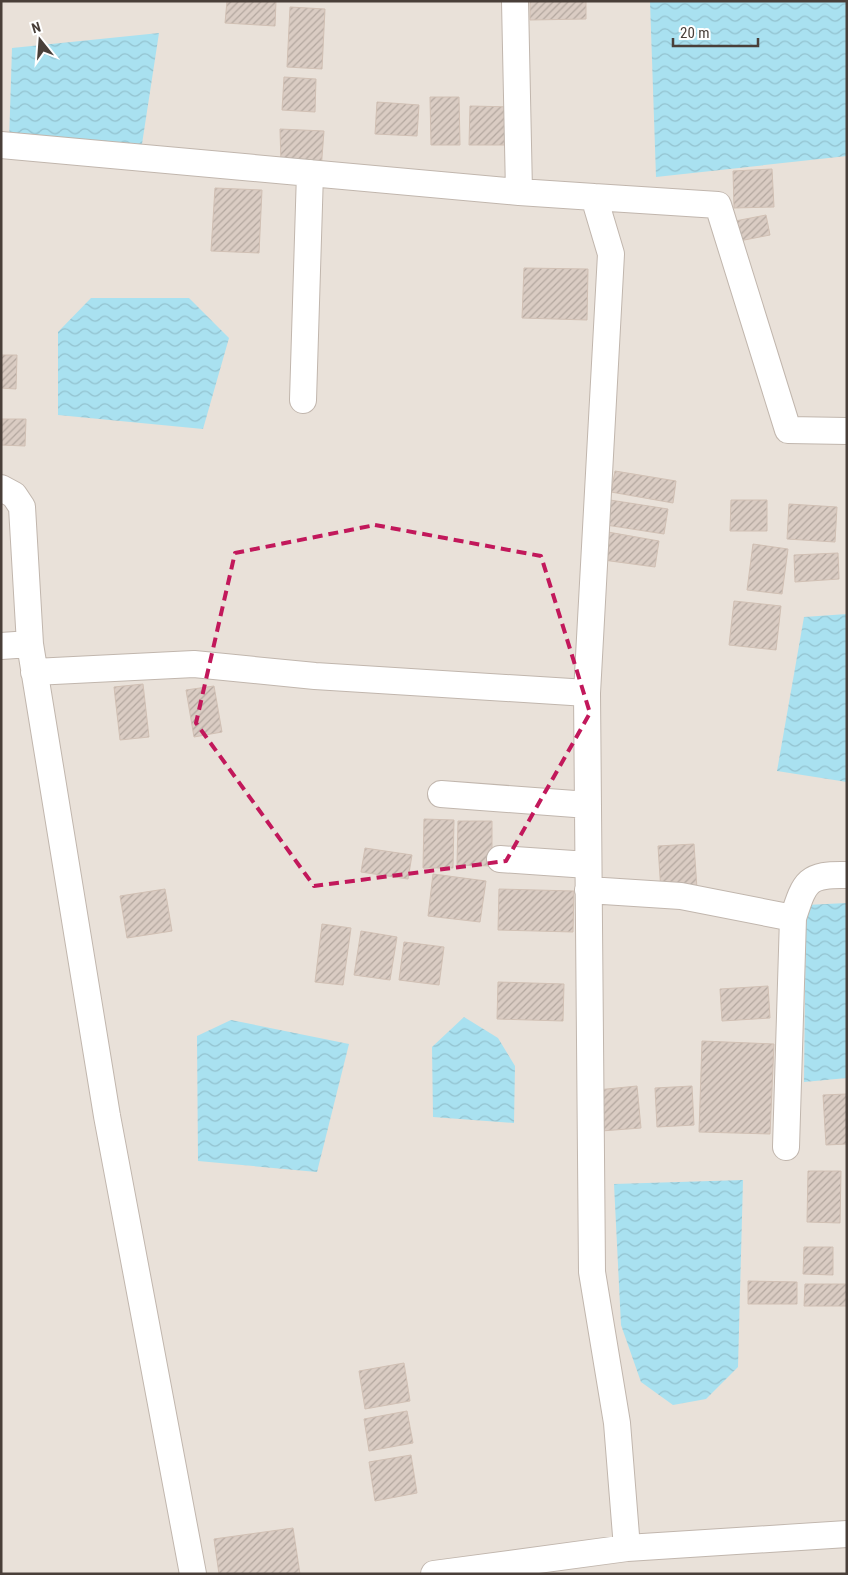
<svg xmlns="http://www.w3.org/2000/svg" width="848" height="1575" font-family="'Roboto Condensed',sans-serif">
	<style>
		.residential { fill: #e9e1d9 }
		.water { fill: url(#water-waves) }
		.building { fill: url(#building-hatch); stroke: #d1c0b4 }
		.lines { fill: none; stroke-linecap: round; stroke-linejoin: round }
		.street-casing { stroke: #c1b6ad; stroke-width: 28 }
		.street { stroke: #fff; stroke-width: 26 }
		.marked { fill: none; stroke: #c2185b; stroke-width: 4; stroke-dasharray: 10 6; stroke-linejoin: round }
	</style>
	<defs>
		<pattern id="water-waves" width="16" height="10" patternUnits="userSpaceOnUse" patternTransform="scale(1.25)"><rect width="16" height="10" fill="#a9e1f0"/><path d="M0 5q4-4 8 0t8 0" fill="none" stroke="#93c2cf"/></pattern>
		<pattern id="building-hatch" width="6" height="6" patternUnits="userSpaceOnUse" patternTransform="scale(1.25)"><rect width="6" height="6" fill="#daccc3"/><path d="M-1 1l2-2M0 6l6-6M5 7l2-2" fill="none" stroke="#b3a79f"/></pattern>
	</defs>
	<rect width="100%" height="100%" fill="#f5f0eb"/>
	<path class="residential" d="M1,1H847V1574H1Z"/>
	<path class="water" d="M650,1H847V156L656,177Z
		M159,33L142,144L9,143L12,48Z
		M91,298H189L229,338L203,429L58,415V332Z
		M847,614V782L777,771L804,617Z
		M847,903V1078L804,1082L806,905Z
		M464,1017L498,1038L515,1066L514,1123L433,1117L432,1047Z
		M231,1020L349,1044L317,1172L198,1161L197,1036Z
		M743,1180L738,1367L706,1399L673,1405L641,1382L621,1325L614,1184Z"/>
	<path class="building" d="M227,1H276L275,26L225,23Z
		M530,1H586V19L530,20Z
		M290,7L325,9L322,69L287,67Z
		M284,77L316,79L315,112L282,110Z
		M430,97H459L460,145H431Z
		M377,102L419,105L417,136L375,134Z
		M470,106L514,107L513,145H469Z
		M280,129L324,131L321,170L281,164Z
		M772,169L774,207L734,208L733,171Z
		M215,188L262,190L259,253L211,251Z
		M766,215L770,235L734,242L730,222Z
		M524,268L588,269L587,320L522,318Z
		M1,355H17L16,389L1,388Z
		M1,419H26L25,446L1,445Z
		M615,471L676,481L673,503L611,492Z
		M610,500L668,509L664,534L606,525Z
		M731,500H767V531H730Z
		M789,504L837,507L835,542L787,539Z
		M608,532L659,541L655,567L603,560Z
		M753,544L788,549L782,594L747,590Z
		M838,553L839,579L795,582L794,555Z
		M734,601L781,606L776,650L729,645Z
		M143,684L149,737L120,740L114,687Z
		M214,686L222,732L194,737L186,690Z
		M424,819L454,820L453,868H423Z
		M458,821H492V866L457,865Z
		M694,844L697,889L661,892L658,846Z
		M365,848L412,855L408,879L361,872Z
		M433,874L486,881L480,922L428,916Z
		M165,889L172,931L127,938L120,896Z
		M499,889L574,891L573,932L498,930Z
		M322,924L351,928L343,985L315,982Z
		M361,931L397,937L390,980L354,975Z
		M404,942L444,947L439,985L399,980Z
		M498,982L564,984L563,1021L497,1019Z
		M768,986L770,1018L722,1021L720,989Z
		M702,1041L774,1044L770,1134L699,1132Z
		M637,1086L641,1128L601,1131L597,1090Z
		M692,1086L694,1125L657,1127L655,1088Z
		M847,1094V1144L826,1145L823,1095Z
		M808,1171H841L840,1223L807,1222Z
		M804,1247H833V1275L803,1274Z
		M748,1281L797,1282V1304H748Z
		M805,1284H847V1306H804Z
		M404,1363L410,1401L365,1409L359,1371Z
		M407,1411L413,1443L369,1451L364,1419Z
		M411,1455L417,1493L375,1501L369,1462Z
		M293,1528L300,1574H219L214,1539Z"/>
	<g class="lines">
		<g class="street-casing">
			<path id="street" d="M515,1L519,192L594,197L611,254L587,693L592,1272L617,1423L627,1548
				M1,145L519,192
				M594,197L718,205L788,430L847,431
				M303,400L310,173
				M1,488L14,495L22,507L30,644L107,1116L193,1574
				M1,646L30,644
				M34,672L194,664L315,676L587,693
				M441,794L588,805
				M500,859L588,865
				M588,890L681,896L793,918
				M786,1147L793,918C805,881 807,874 847,875
				M434,1574L627,1548L847,1534"/>
		</g>
		<use href="#street" class="street"/>
	</g>
	<path class="marked" d="M375,525L541,556L590,713L506,861L314,886L196,723L235,553Z"/>
	<rect width="848" height="1575" fill="none" stroke="#493f39" stroke-width="5"/>
	<g transform="translate(40 40) rotate(343)" stroke="#ffffff" stroke-width="4" paint-order="stroke">
	<path d="M0-4L9 19L0 12L-9 19Z" fill="#493f39"/>
	<text y="-8" font-size="14" font-weight="bold" text-anchor="middle" fill="#493f39">N</text>
	</g>
	<path d="M673 38v8h85v-8" fill="none" stroke="#493f39" stroke-width="2.5"/>
	<text x="680" y="38" font-size="15" fill="#493f39" stroke="#ffffff" stroke-width="4" paint-order="stroke">20 m</text>
</svg>
